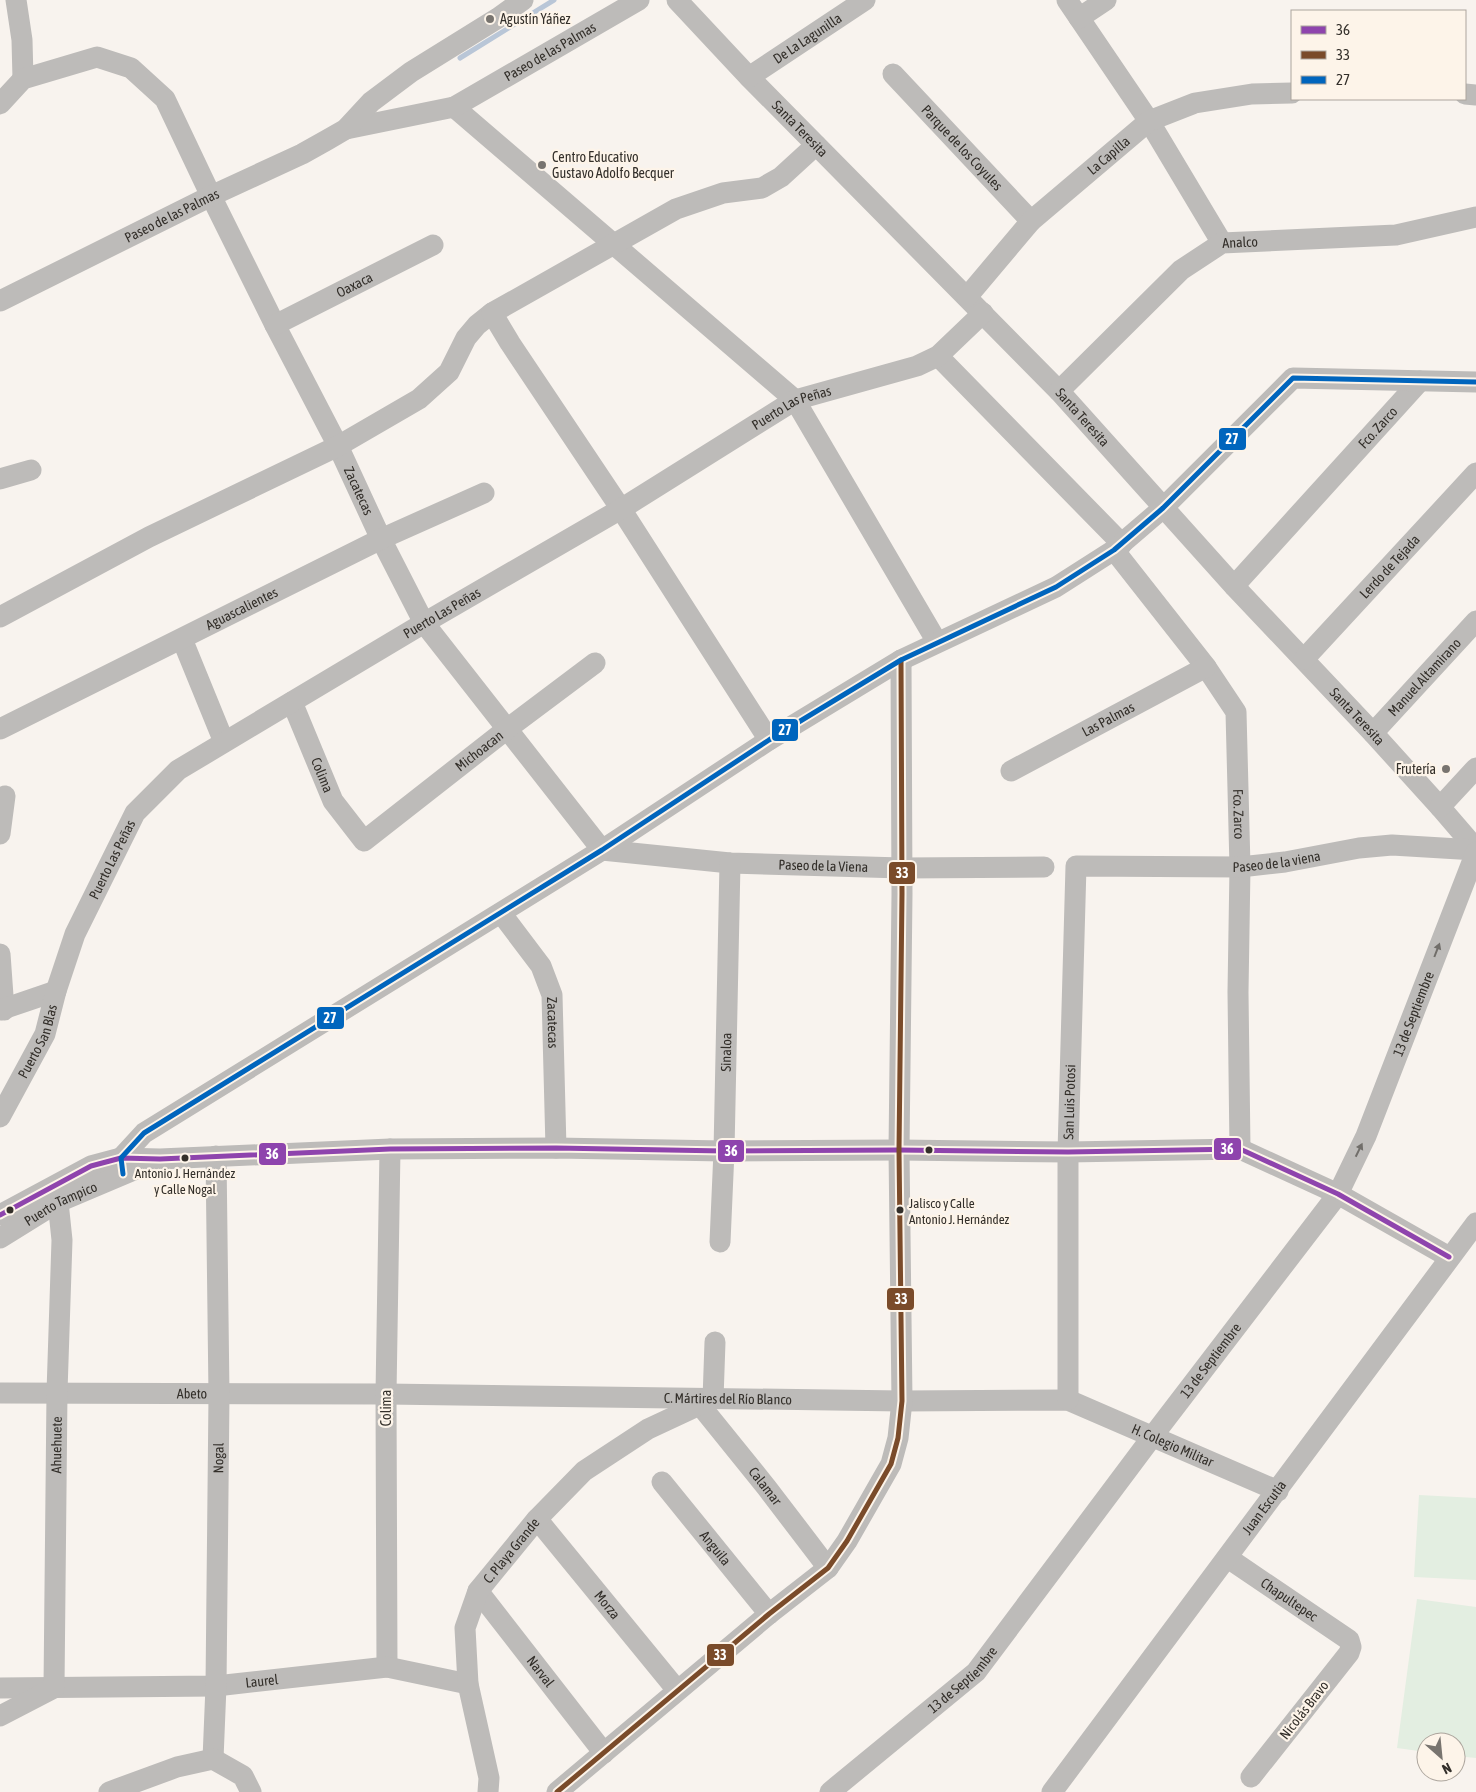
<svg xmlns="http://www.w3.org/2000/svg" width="1476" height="1792" font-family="'Asap Condensed',sans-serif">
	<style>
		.green { fill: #e3eee1 }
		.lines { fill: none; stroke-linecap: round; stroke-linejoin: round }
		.stream { stroke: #b9c6d7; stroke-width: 5 }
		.minor { stroke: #bdbbb9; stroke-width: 21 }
		.bus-1-casing { stroke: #fdf4e9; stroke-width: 9 }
		.bus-2-casing { stroke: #fdf4e9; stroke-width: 9 }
		.bus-3-casing { stroke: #fdf4e9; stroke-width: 9 }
		.bus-1 { stroke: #8e44ad; stroke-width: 5 }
		.bus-2 { stroke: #7a4b2a; stroke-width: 5 }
		.bus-3 { stroke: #0065bd; stroke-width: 5 }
		.oneway { fill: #716e6a }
		.poi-dot { fill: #78746f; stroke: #fdf4e9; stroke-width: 2 }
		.bus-dot { fill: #332f2a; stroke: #fdf4e9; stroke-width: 2 }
		.labels { text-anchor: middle; stroke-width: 4.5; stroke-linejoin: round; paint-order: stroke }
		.bus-label { font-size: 13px; fill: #332f2a; stroke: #fdf4e9 }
		.poi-label { font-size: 14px; fill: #332f2a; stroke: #fdf4e9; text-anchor: start }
		.street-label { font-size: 14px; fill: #332f2a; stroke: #fdf4e9 }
		.line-badge { stroke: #fdf4e9; stroke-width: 2 }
		.badge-label { font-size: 14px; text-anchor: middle; font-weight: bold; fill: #fff }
	</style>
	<rect width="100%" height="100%" fill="#f8f3ee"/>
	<path class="green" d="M1419,1495L1476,1498V1580L1414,1577Z
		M1417,1599L1476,1607V1758L1456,1756V1742H1426V1752L1397,1748Z"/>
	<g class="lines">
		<path class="stream" d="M460,58L554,0"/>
		<g class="minor">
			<path d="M16,0L22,40L23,79"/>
			<path id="s1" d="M677,0L749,77L1059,391L1234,586L1373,733L1440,807L1476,849"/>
			<path d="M1067,0L1149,121L1222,243"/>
			<path d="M1079,18L1106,0"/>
			<path id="s2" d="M893,74L1031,221"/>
			<path id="s3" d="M749,77L865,0"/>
			<path d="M1465,94L1476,95"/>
			<path id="s4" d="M0,104L23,79L97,57L131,68L165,99L211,196L275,325L338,446L381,539L424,623L602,850L730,863L902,868L1044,867"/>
			<path d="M454,107L795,400L937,642"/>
			<path id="s5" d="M346,129L454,107L639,0"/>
			<path id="s6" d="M967,297L1031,221L1149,121L1195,103L1252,94L1292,93"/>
			<path id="s7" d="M0,301L211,196L302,154L327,140L346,129L371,102L411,72L498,18L523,0"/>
			<path id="s8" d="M275,325L433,245"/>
			<path d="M938,356L1122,544"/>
			<path id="s9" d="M1059,391L1181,270L1222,243L1396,235L1476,217"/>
			<path d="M0,479L31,470"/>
			<path id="s10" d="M1114,550L1206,667L1236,712L1240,867L1238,992L1240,1149"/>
			<path id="s11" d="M1234,586L1420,381"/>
			<path d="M0,617L149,537L338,446L419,399L449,372L466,338L477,325L492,313"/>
			<path d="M182,639L224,742"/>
			<path id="s12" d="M1304,659L1476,473"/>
			<path id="s13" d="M292,702L333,801L364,841L507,729L595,663"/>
			<path id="s14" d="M0,729L381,539L484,493"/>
			<path id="s15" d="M1373,733L1476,621"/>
			<path d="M769,740L621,509L510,343L492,313L676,209L723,193L762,188L781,177L816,145"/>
			<path id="s16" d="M1011,771L1206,667"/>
			<path d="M1440,807L1476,768"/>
			<path d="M0,834L5,796"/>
			<path id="s17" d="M501,913L541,966L552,995L556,1148"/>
			<path d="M0,954L4,1010"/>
			<path d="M0,1010L56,991"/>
			<path id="s18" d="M0,1117L45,1034L56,991L75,934L135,813L178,770L424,623L621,509L795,400L917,366L938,356L983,313"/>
			<path d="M123,1174L121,1158L144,1133L602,850L769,740L901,660L1056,587L1114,550L1163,508L1293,378L1476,382"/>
			<path d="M0,1215L91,1166L121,1158L160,1159L390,1149L556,1148L724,1151L899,1150L1068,1152L1240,1149L1338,1194L1449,1257"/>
			<path id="s19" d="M0,1238L58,1202L136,1169"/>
			<path id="s20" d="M720,1242L724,1151L730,863"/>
			<path id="s21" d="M0,1393L386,1394L902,1401L1068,1400L1278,1491"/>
			<path d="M713,1399L715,1342"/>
			<path id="s22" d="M1068,1400V1152L1076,866L1240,867L1285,862L1359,848L1392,845L1476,850"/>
			<path id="s23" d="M700,1405L767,1488L828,1568"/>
			<path id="s24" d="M662,1482L769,1614"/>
			<path id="s25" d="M537,1519L677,1690"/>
			<path id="s26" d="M1228,1558L1349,1640L1351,1647L1349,1653L1251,1777"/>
			<path id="s27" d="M478,1591L604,1753"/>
			<path d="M387,1667L386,1394L390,1149"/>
			<path id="s28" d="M0,1688L216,1686L387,1667L468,1684"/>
			<path id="s29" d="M0,1716L54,1688L57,1392L62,1240L58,1202"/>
			<path id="s30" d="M213,1759L216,1686L219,1395L216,1156"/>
			<path d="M109,1792L177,1767L213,1759L243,1776L251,1792"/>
			<path id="s31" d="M488,1792L489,1778L468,1684L465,1628L478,1591L537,1519L584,1471L648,1429L708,1401"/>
			<path d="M557,1792L769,1614L828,1568L847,1541L891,1464L898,1438L902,1401L899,1150L902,894L901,660"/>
			<path id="s32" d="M830,1792L976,1672L1152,1437L1338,1194L1366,1136L1476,852"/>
			<path id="s33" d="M1052,1792L1476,1223"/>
		</g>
		<g class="bus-1-casing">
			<path id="bus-1" d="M0,1215L91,1166L121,1158L160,1159L390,1149L556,1148L724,1151L899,1150L1068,1152L1240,1149L1338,1194L1449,1257"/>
		</g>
		<g class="bus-2-casing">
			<path id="bus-2" d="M557,1792L769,1614L828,1568L847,1541L891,1464L898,1438L902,1401L899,1150L902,894L901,660"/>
		</g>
		<g class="bus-3-casing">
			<path id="bus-3" d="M123,1174L121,1158L144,1133L602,850L769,740L901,660L1056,587L1114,550L1163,508L1293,378L1476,382"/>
		</g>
		<use href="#bus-1" class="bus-1"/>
		<use href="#bus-2" class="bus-2"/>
		<use href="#bus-3" class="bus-3"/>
	</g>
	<defs><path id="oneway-solid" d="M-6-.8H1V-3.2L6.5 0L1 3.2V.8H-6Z" transform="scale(1.25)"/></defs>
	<g class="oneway">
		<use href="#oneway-solid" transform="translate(1437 950) rotate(-69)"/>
		<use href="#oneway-solid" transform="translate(1359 1150) rotate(-64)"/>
	</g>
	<g class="poi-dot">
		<circle cx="490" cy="19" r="5"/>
		<circle cx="542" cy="165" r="5"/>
		<circle cx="1446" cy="769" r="5"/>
	</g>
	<g class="bus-dot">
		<circle cx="929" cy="1150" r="4.5"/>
		<circle cx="185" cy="1158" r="4.5"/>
		<circle cx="10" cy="1210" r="4.5"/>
		<circle cx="900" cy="1210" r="4.5"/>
	</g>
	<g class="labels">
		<g class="bus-label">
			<text x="185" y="1178">Antonio J. Hernández<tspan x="185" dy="16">y Calle Nogal</tspan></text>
			<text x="909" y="1208" text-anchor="start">Jalisco y Calle<tspan x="909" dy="16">Antonio J. Hernández</tspan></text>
		</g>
		<g class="poi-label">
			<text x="500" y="24">Agustín Yáñez</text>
			<text x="552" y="162">Centro Educativo<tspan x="552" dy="16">Gustavo Adolfo Becquer</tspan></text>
			<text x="1436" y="774" text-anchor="end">Frutería</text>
		</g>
		<g class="street-label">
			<text dy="5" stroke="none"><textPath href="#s3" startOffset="70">De La Lagunilla</textPath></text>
			<text dy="5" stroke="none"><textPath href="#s5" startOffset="221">Paseo de las Palmas</textPath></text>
			<text dy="5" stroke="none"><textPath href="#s1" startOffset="178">Santa Teresita</textPath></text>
			<text dy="5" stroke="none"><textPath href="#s2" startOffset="101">Parque de los Coyules</textPath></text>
			<text dy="5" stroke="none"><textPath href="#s6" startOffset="201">La Capilla</textPath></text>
			<text dy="5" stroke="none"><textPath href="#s7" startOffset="192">Paseo de las Palmas</textPath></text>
			<text dy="5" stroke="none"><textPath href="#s9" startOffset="239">Analco</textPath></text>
			<text dy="5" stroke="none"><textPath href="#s8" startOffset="89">Oaxaca</textPath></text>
			<text dy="5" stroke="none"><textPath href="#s18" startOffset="1108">Puerto Las Peñas</textPath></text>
			<text dy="5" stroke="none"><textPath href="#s1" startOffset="582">Santa Teresita</textPath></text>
			<text dy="5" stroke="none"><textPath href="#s11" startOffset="214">Fco. Zarco</textPath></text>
			<text dy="5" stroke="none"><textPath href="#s4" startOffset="630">Zacatecas</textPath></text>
			<text dy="5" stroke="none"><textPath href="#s12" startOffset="126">Lerdo de Tejada</textPath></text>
			<text dy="5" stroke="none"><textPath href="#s14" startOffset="270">Aguascalientes</textPath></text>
			<text dy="5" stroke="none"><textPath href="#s18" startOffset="702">Puerto Las Peñas</textPath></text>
			<text dy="5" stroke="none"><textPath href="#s15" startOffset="76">Manuel Altamirano</textPath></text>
			<text dy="5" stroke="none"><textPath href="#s1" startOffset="988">Santa Teresita</textPath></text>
			<text dy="5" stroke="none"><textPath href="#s16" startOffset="110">Las Palmas</textPath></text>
			<text dy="5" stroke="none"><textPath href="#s13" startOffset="304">Michoacan</textPath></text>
			<text dy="5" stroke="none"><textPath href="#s13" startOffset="79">Colima</textPath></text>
			<text dy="5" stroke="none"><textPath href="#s10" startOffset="305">Fco. Zarco</textPath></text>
			<text dy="5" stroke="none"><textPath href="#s18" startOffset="282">Puerto Las Peñas</textPath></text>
			<text dy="5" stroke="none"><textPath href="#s22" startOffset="735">Paseo de la viena</textPath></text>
			<text dy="5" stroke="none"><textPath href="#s4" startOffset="1288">Paseo de la Viena</textPath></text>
			<text dy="5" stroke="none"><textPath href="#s32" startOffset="984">13 de Septiembre</textPath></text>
			<text dy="5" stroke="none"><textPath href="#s17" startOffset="125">Zacatecas</textPath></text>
			<text dy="5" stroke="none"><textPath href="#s18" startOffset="85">Puerto San Blas</textPath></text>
			<text dy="5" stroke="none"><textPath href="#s20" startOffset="190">Sinaloa</textPath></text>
			<text dy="5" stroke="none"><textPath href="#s22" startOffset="298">San Luis Potosi</textPath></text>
			<text dy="5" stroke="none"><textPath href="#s19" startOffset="70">Puerto Tampico</textPath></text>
			<text dy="5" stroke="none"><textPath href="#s32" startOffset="579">13 de Septiembre</textPath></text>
			<text dy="5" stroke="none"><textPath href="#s21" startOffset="192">Abeto</textPath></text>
			<text dy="5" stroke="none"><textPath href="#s21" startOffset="728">C. Mártires del Río Blanco</textPath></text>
			<text transform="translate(386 1408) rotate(-90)" y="5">Colima</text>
			<text dy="5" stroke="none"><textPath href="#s29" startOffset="304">Ahuehuete</textPath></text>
			<text dy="5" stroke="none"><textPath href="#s21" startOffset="1182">H. Colegio Militar</textPath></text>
			<text dy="5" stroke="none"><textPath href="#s30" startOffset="301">Nogal</textPath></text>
			<text dy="5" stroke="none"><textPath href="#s23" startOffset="104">Calamar</textPath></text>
			<text dy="5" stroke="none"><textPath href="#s33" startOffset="355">Juan Escutia</textPath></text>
			<text dy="5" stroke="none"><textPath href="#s24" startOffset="85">Anguila</textPath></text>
			<text dy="5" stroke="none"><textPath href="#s31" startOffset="258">C. Playa Grande</textPath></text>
			<text dy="5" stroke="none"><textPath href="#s26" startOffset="74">Chapultepec</textPath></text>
			<text dy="5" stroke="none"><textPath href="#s25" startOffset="111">Morza</textPath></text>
			<text dy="5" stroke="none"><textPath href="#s27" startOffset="102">Narval</textPath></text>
			<text dy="5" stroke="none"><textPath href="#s32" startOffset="174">13 de Septiembre</textPath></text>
			<text dy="5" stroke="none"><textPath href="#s28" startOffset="262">Laurel</textPath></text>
			<text transform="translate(1304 1710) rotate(-52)" y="5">Nicolás Bravo</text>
		</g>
	</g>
	<g class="line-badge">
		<rect x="1218" y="427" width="29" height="24" rx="5" fill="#0065bd"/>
		<rect x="771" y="718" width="28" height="24" rx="5" fill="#0065bd"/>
		<rect x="888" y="861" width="28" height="24" rx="5" fill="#7a4b2a"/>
		<rect x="316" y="1006" width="29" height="24" rx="5" fill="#0065bd"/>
		<rect x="1213" y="1137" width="29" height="24" rx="5" fill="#8e44ad"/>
		<rect x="717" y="1139" width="28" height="24" rx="5" fill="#8e44ad"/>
		<rect x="258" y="1142" width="29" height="24" rx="5" fill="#8e44ad"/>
		<rect x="886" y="1287" width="29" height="24" rx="5" fill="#7a4b2a"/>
		<rect x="706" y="1643" width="29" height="24" rx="5" fill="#7a4b2a"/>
	</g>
	<g class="badge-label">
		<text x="1232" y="444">27</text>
		<text x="785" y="735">27</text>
		<text x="902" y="878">33</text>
		<text x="330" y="1023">27</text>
		<text x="1227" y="1154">36</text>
		<text x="731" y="1156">36</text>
		<text x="272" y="1159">36</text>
		<text x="901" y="1304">33</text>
		<text x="720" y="1660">33</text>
	</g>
	<rect x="1291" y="10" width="175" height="90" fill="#fdf4e9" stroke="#aca59d"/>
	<rect x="1301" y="26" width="25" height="8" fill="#8e44ad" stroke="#aca59d"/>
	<text x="1336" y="35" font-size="15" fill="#332f2a">36</text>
	<rect x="1301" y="51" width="25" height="8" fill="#7a4b2a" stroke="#aca59d"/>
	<text x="1336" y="60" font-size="15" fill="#332f2a">33</text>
	<rect x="1301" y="76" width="25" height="8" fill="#0065bd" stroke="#aca59d"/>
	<text x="1336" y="85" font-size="15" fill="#332f2a">27</text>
	<g transform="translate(1441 1757) rotate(153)"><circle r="24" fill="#fdf4e9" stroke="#aca59d"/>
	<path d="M0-4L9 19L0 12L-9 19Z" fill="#78746f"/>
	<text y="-8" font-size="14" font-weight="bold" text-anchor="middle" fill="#332f2a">N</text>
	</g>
</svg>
